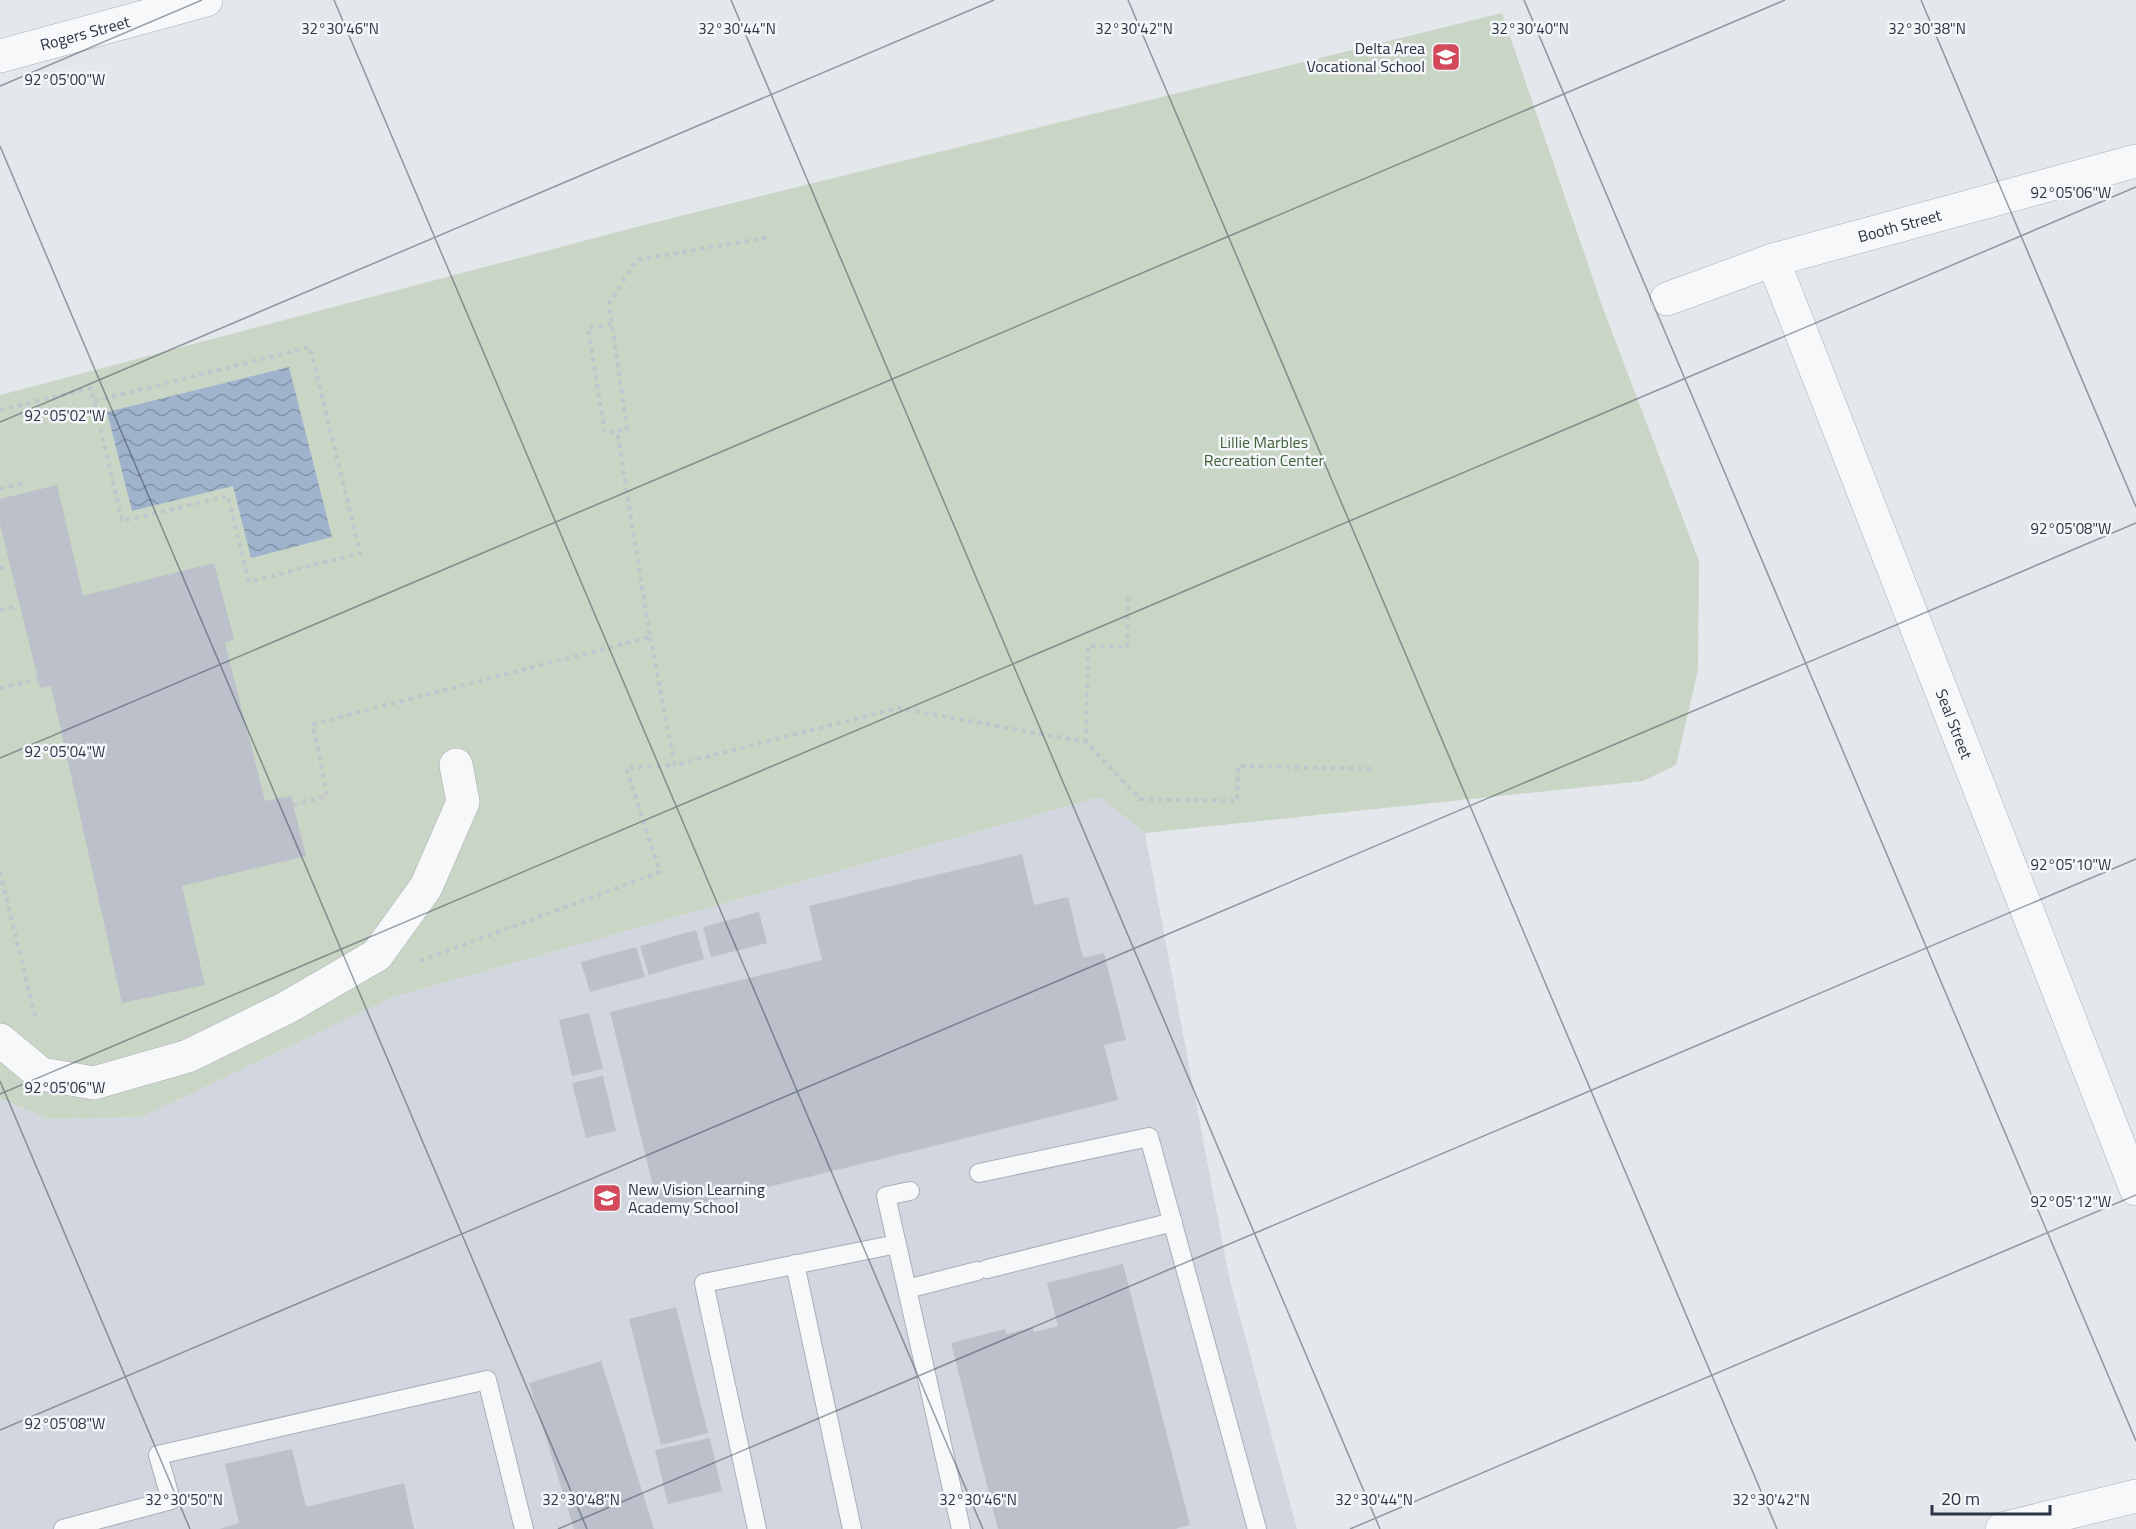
<svg xmlns="http://www.w3.org/2000/svg" width="2136" height="1529" font-family="'Titillium Web',sans-serif">
	<style>
		.built { fill: #d2d6de }
		.park { fill: #c9d6c5 }
		.water { fill: url(#water-waves) }
		.building { fill: #bbc0ca }
		.lines { fill: none; stroke-linecap: round; stroke-linejoin: round }
		.service-casing { stroke: #a9aeb7; stroke-width: 20 }
		.minor-casing { stroke: #a9aeb7; stroke-width: 34 }
		.tertiary-casing { stroke: #a9aeb7; stroke-width: 34 }
		.path { stroke: #c2c5cb; stroke-width: 4; stroke-dasharray: 4.5 4.5; stroke-linecap: butt }
		.service { stroke: #f7f8fa; stroke-width: 18 }
		.minor { stroke: #f7f8fa; stroke-width: 33 }
		.tertiary { stroke: #f7f8fa; stroke-width: 33 }
		.ticks { fill: none; stroke: #2b3445; stroke-width: 1.5; stroke-opacity: 0.45 }
		.labels { text-anchor: middle; stroke-width: 5; stroke-linejoin: round; paint-order: stroke }
		.street-label { font-size: 16px; fill: #2b3445; stroke: #f4f6f9 }
		.poi-label { font-size: 16px; fill: #2b3445; stroke: #f4f6f9; text-anchor: end }
		.park-label { font-size: 16px; fill: #3f6138; stroke: #f4f6f9 }
		.ticks-label { font-size: 15px; text-anchor: middle; fill: #2b3445; stroke: #f4f6f9; stroke-width: 5; stroke-linejoin: round; paint-order: stroke }
	</style>
	<defs>
		<pattern id="water-waves" width="16" height="10" patternUnits="userSpaceOnUse" patternTransform="scale(1.5)"><rect width="16" height="10" fill="#9fb4cc"/><path d="M0 5q4-4 8 0t8 0" fill="none" stroke="#8293a7"/></pattern>
	</defs>
	<rect width="100%" height="100%" fill="#e4e7ec"/>
	<path class="built" d="M1100,797L1145,833L1229,1277L1297,1529H0V1098L48,1119L142,1117L393,997Z"/>
	<path class="park" d="M1502,13L1604,311L1699,561L1698,670L1676,765L1643,781L1145,833L1100,797L393,997L142,1117L48,1119L0,1098V395L644,225Z"/>
	<path class="water" d="M289,367L332,537L251,558L233,486L132,511L107,412Z"/>
	<path class="building" d="M57,485L83,596L214,563L234,639L225,643L265,801L291,796L306,856L182,886L205,985L122,1003L51,686L40,688L0,524V499Z
		M1022,854L1034,905L1068,897L1083,958L1104,953L1126,1040L1104,1045L1118,1100L660,1214L610,1012L822,960L809,906Z
		M759,912L767,943L711,957L703,927Z
		M696,930L704,959L649,975L640,946Z
		M636,947L645,977L590,992L581,962Z
		M589,1013L603,1069L572,1076L559,1020Z
		M603,1076L616,1131L586,1138L572,1083Z
		M1123,1264L1190,1525L1175,1529H998L951,1343L1005,1329L1006,1334L1033,1327L1034,1332L1058,1326L1047,1283Z
		M676,1307L708,1433L661,1445L629,1319Z
		M601,1361L654,1529H574L529,1383Z
		M710,1438L722,1491L668,1504L655,1450Z
		M292,1449L306,1507L404,1483L414,1529H220L239,1523L225,1464Z"/>
	<g class="lines">
		<g class="service-casing">
			<path id="service" d="M979,1173L1149,1137L1257,1529
				M910,1191L886,1196L961,1529
				M795,1264L852,1529
				M987,1269L1173,1222
				M907,1289L977,1271
				M63,1529L171,1500L158,1455L487,1380L524,1529
				M757,1529L704,1283L897,1244"/>
		</g>
		<g class="minor-casing">
			<g id="minor">
				<path id="s1" d="M0,56L206,0"/>
				<path id="s2" d="M1773,260L2136,1189"/>
				<path id="s3" d="M1667,299L1773,260L2136,161"/>
				<path d="M0,1040L41,1074L94,1083L188,1056L286,1008L377,955L426,887L463,802L456,765"/>
			</g>
		</g>
		<g class="tertiary-casing">
			<path id="tertiary" d="M2002,1529L2136,1496"/>
		</g>
		<path class="path" d="M612,324L588,328L605,433L617,431
			M0,410L91,388L122,521L228,496L249,582L360,553L310,347L95,401
			M0,489L26,482
			M0,568L9,566
			M0,610L17,606
			M650,637L675,765L898,708L1086,742L1140,799L1237,801L1238,766L1373,769
			M0,688L38,679
			M1086,742L1088,646L1127,647L1128,595
			M293,805L327,796L313,724L650,637L617,431L627,429L609,303L637,260L770,237
			M0,872L36,1020
			M420,961L660,872L626,768L675,765"/>
		<use href="#service" class="service"/>
		<use href="#minor" class="minor"/>
		<use href="#tertiary" class="tertiary"/>
	</g>
	<path class="ticks" d="M334,0L983,1529M731,0L1380,1529M1128,0L1777,1529M1524,0L2136,1441M1921,0L2136,507M0,86L202,0M0,146L587,1529M0,422L994,0M0,758L1785,0M0,1081L190,1529M0,1094L2136,187M0,1430L2136,523M558,1529L2136,859M1350,1529L2136,1195"/>
	<defs>
		<g id="school-square" transform="scale(1.5)"><rect x="-9" y="-9" width="18" height="18" rx="4" fill="#d1495b" stroke="#f4f6f9"/><path d="M0-5L7-2L0 1L-7-2ZM-4 1L0 2.5L4 1V4Q0 6-4 4Z" fill="#fff"/></g>
	</defs>
	<g fill-rule="evenodd">
		<use href="#school-square" x="1446" y="57"/>
		<use href="#school-square" x="607" y="1198"/>
	</g>
	<g class="labels">
		<g class="street-label">
			<text dy="6" stroke="none"><textPath href="#s1" startOffset="88">Rogers Street</textPath></text>
			<text dy="6" stroke="none"><textPath href="#s3" startOffset="244">Booth Street</textPath></text>
			<text dy="6" stroke="none"><textPath href="#s2" startOffset="498">Seal Street</textPath></text>
		</g>
		<g class="poi-label">
			<text x="1425" y="54">Delta Area<tspan x="1425" dy="18">Vocational School</tspan></text>
			<text x="628" y="1195" text-anchor="start">New Vision Learning<tspan x="628" dy="18">Academy School</tspan></text>
		</g>
		<g class="park-label">
			<text x="1264" y="448">Lillie Marbles<tspan x="1264" dy="18">Recreation Center</tspan></text>
		</g>
	</g>
	<g class="ticks-label">
		<text x="340" y="34">32°30'46"N</text>
		<text x="737" y="34">32°30'44"N</text>
		<text x="1134" y="34">32°30'42"N</text>
		<text x="1530" y="34">32°30'40"N</text>
		<text x="1927" y="34">32°30'38"N</text>
		<text x="65" y="85">92°05'00"W</text>
		<text x="2071" y="198">92°05'06"W</text>
		<text x="65" y="421">92°05'02"W</text>
		<text x="2071" y="534">92°05'08"W</text>
		<text x="65" y="757">92°05'04"W</text>
		<text x="2071" y="870">92°05'10"W</text>
		<text x="65" y="1093">92°05'06"W</text>
		<text x="2071" y="1207">92°05'12"W</text>
		<text x="65" y="1429">92°05'08"W</text>
		<text x="184" y="1505">32°30'50"N</text>
		<text x="581" y="1505">32°30'48"N</text>
		<text x="978" y="1505">32°30'46"N</text>
		<text x="1374" y="1505">32°30'44"N</text>
		<text x="1771" y="1505">32°30'42"N</text>
	</g>
	<path d="M1932 1505v9h118v-9" fill="none" stroke="#2b3445" stroke-width="3"/>
	<text x="1941" y="1505" font-size="18" fill="#2b3445" stroke="#f4f6f9" stroke-width="4.5" paint-order="stroke">20 m</text>
</svg>
